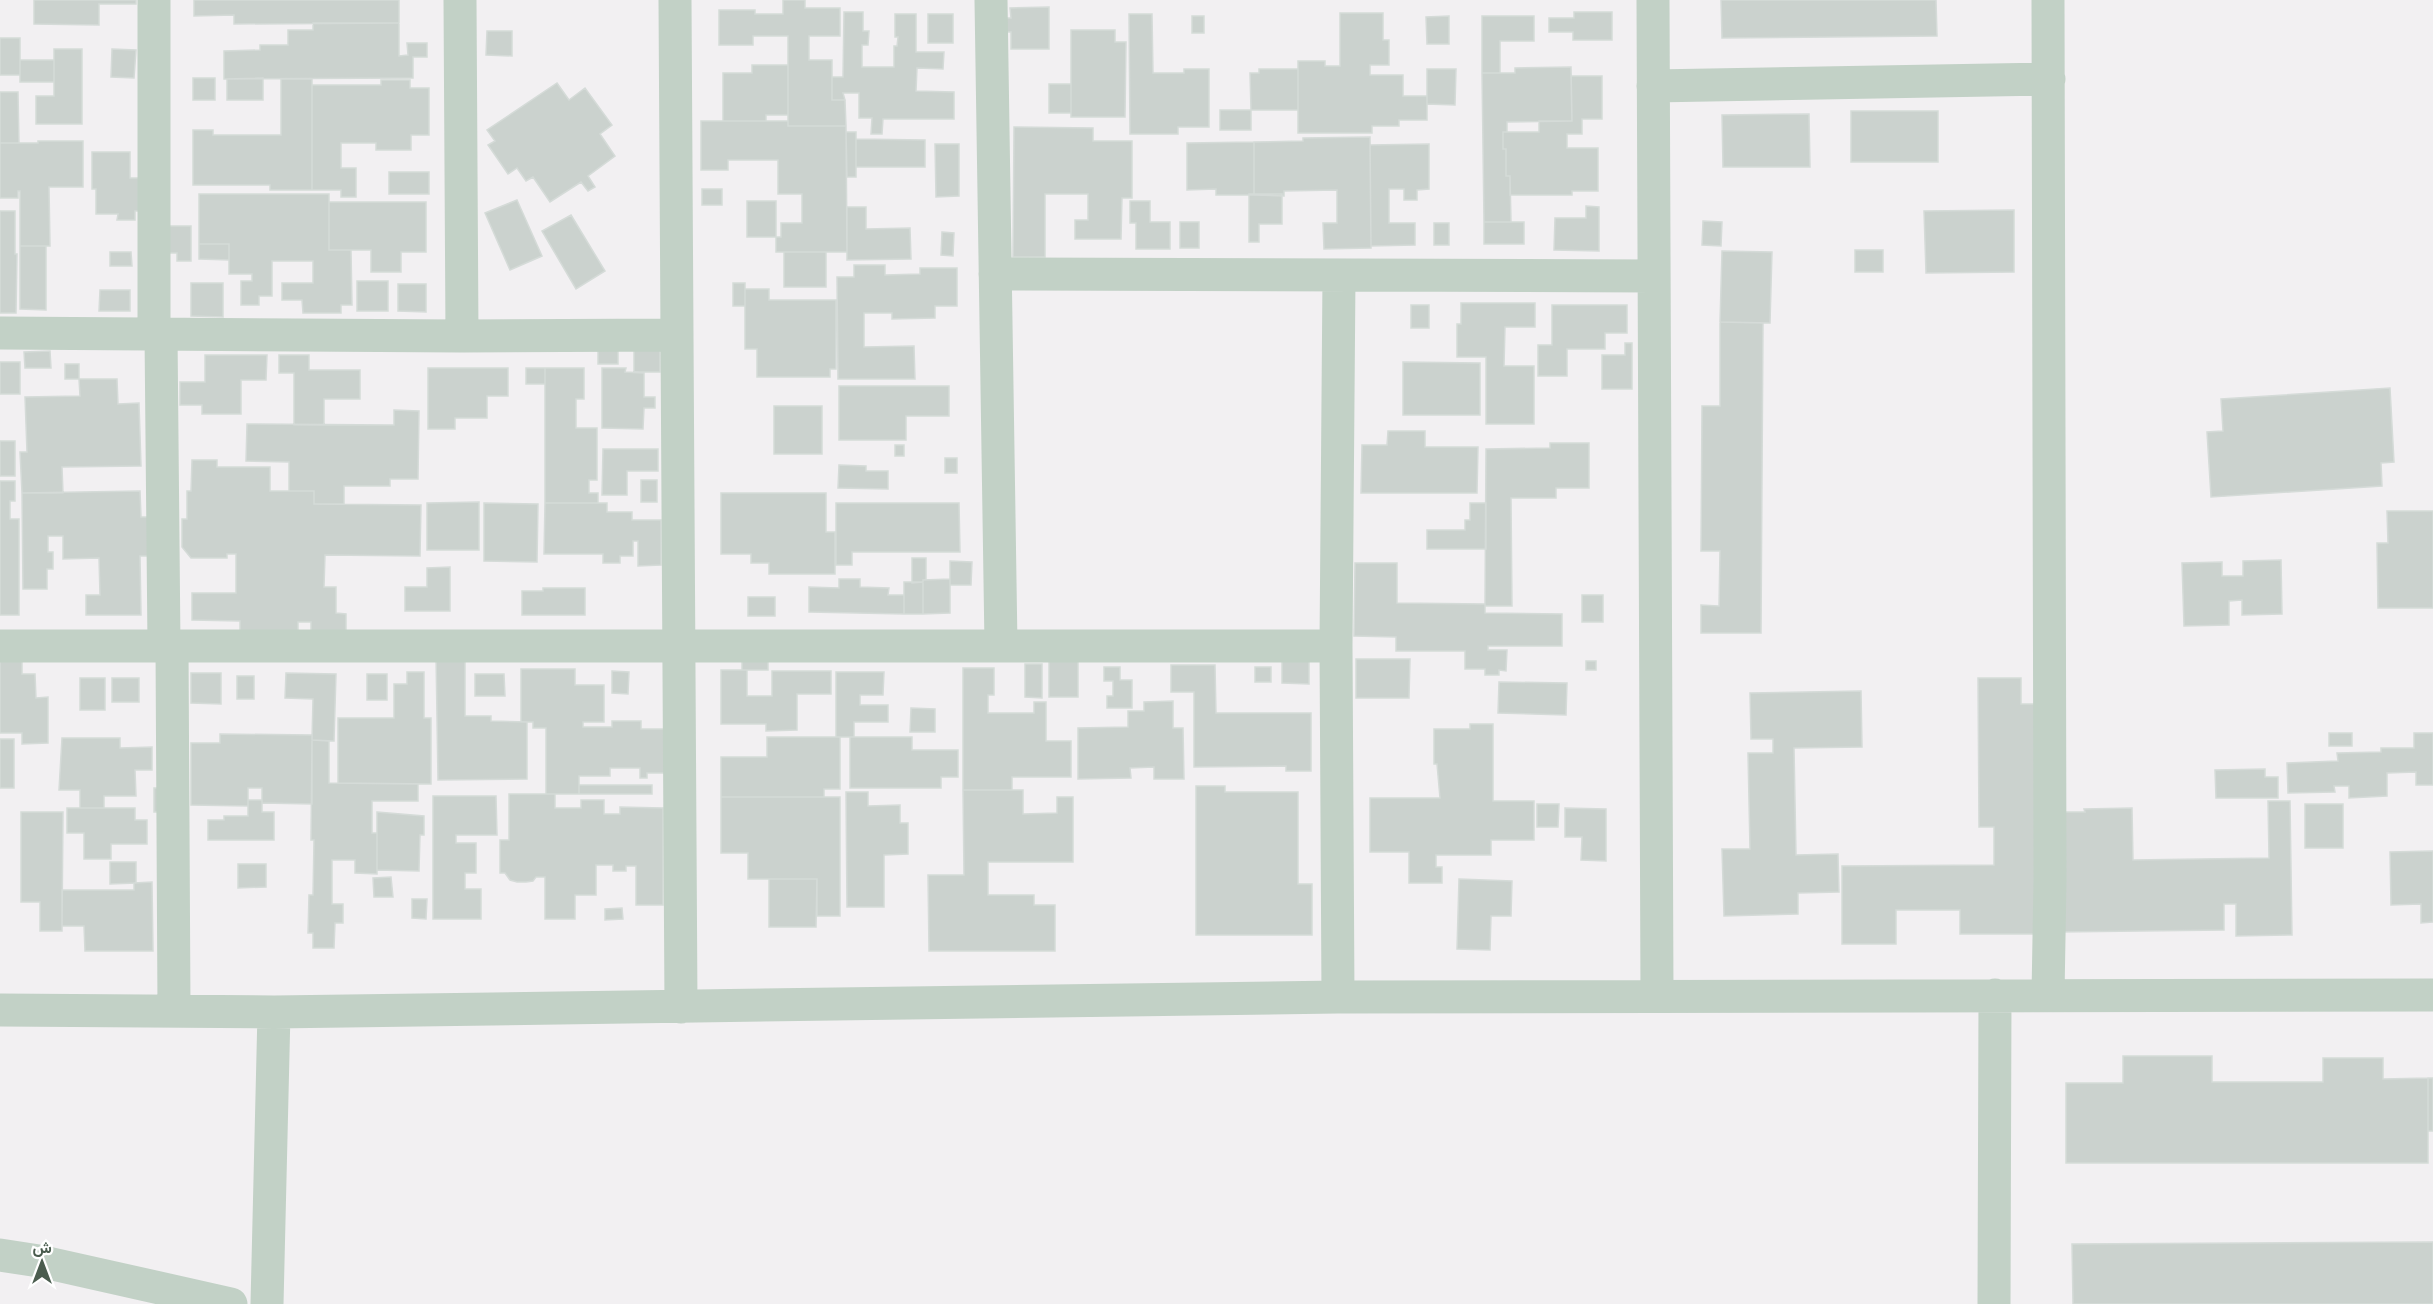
<svg xmlns="http://www.w3.org/2000/svg" width="2433" height="1304" font-family="Signika,Vazirmatn,sans-serif">
	<style>
		.building { fill: #cbd2ce; stroke: #d5dbd8; stroke-width: 1.5 }
		.lines { fill: none; stroke-linecap: round; stroke-linejoin: round }
		.minor { stroke: #c2d1c6; stroke-width: 33 }
	</style>
	<rect width="100%" height="100%" fill="#f2f0f2"/>
	<path class="building" d="M34,0H136V4H99V25L34,24Z
		M194,0H399V23L234,24V15L194,16Z
		M783,0H805V8H840V36H809V60H832V100H845L846,126H788V36H753V45H719V10H755V14H783Z
		M1721,0H1936L1937,36L1722,38Z
		M1049,7V49H1011V32H1001V18H1011L1010,8Z
		M844,12H863V31H869L868,45H862V67H894V46H897L898,37H895V14H916V52H944L943,69L917,68L916,91L954,92V119H883L882,134H871L872,118H859V93H843L845,100H832V77H843Z
		M1574,12H1612V40H1573V32H1549V18H1574Z
		M1340,13H1383V40H1389V65H1370V75H1403V96H1427V120H1399V126H1372V133H1298V61H1325V66H1340Z
		M928,14H953V43H928Z
		M1129,14H1152L1153,73H1184V69H1209V127H1178V134H1130Z
		M1192,16H1204V33H1192Z
		M1449,16V44H1427L1426,17Z
		M1482,16H1534V41H1500V73H1482Z
		M313,23H399V56L408,55L407,43H427V57H413V78L224,79V51L260,50V45H288V30H313Z
		M1071,30H1115V42H1126L1125,117H1071Z
		M487,31H512V56L486,55Z
		M0,38H20V75H0Z
		M54,49H82V124H36V96H54Z
		M112,49L136,50L134,78L111,77Z
		M20,60H54V82H20Z
		M752,65H788V115H766V121H723V73H752Z
		M1571,67L1572,121L1507,122V132H1503V149H1506V176H1510L1511,222H1484L1482,73H1515V68Z
		M1259,69H1298V110H1251L1250,73H1259Z
		M1427,69H1456L1455,105L1427,104Z
		M1571,76H1602V119H1582V134H1567V148H1598V191H1572V195H1510V176H1506V149H1503V132H1539V121H1572Z
		M193,78H215V100H193Z
		M263,78V100H227V79Z
		M281,79H312V190H270V185H193V130H213V135H281Z
		M381,80H410V88H429V135H411V150H376V143H341V168H356V197H341V190H312V85H381Z
		M557,83L569,100L585,88L612,125L600,134L615,156L588,176L595,187L588,191L581,182L550,202L533,177L526,181L517,168L508,174L488,145L495,141L487,130Z
		M1049,84H1071V113H1049Z
		M0,92H18L19,143H0Z
		M1220,110H1251V130H1220Z
		M1851,111H1938V162H1851Z
		M1809,114L1810,167H1723L1722,115Z
		M701,121H788V126H846L847,252H776V237H781V223H802V194H778V160H728V170H701Z
		M1014,127L1093,128V141H1132V198H1122L1121,239H1075V220H1088V194H1045V257H1013Z
		M846,132H856V177H847Z
		M1370,137L1371,248L1324,249L1323,223H1337V190L1284,191V196L1254,195V142L1303,141V138Z
		M856,139L925,140V167H856Z
		M38,141H83V187H49L50,246H20V191H18V198H0V143H38Z
		M1254,142V195H1216V189L1187,190V143Z
		M935,144H959V196L936,197Z
		M1429,144V189L1417,190V200H1404V189H1389V223H1415V245L1371,246L1370,145Z
		M92,152H130V178H140L139,211H135V220H117L118,214H96V189H92Z
		M389,172H429V194H389Z
		M702,189H722V205H702Z
		M199,194H329V250H351L352,305H341V313H303L302,300H282V283H313V261H272V296H259V305H241V281H252V274H229V244H199Z
		M1249,194H1282V224H1259V242H1249Z
		M517,200L542,256L510,270L485,213Z
		M747,201H776V237H747Z
		M1130,201H1150V222H1170V249H1136V223H1130Z
		M329,202H426V252H401V272H371V250H329Z
		M1586,206L1599,207V251L1554,250L1555,218H1586Z
		M847,207H866V229L910,228L911,259L847,260Z
		M2014,210V272L1926,273L1924,211Z
		M0,211H15V254H17L16,313H0Z
		M571,215L605,271L576,289L542,231Z
		M1703,221L1722,222L1721,246L1702,245Z
		M1180,222H1199V248H1180Z
		M1484,222H1524V244H1484Z
		M1434,223H1449V245H1434Z
		M166,226H191V261H177V253H167Z
		M942,232L954,233L953,256L941,255Z
		M199,244H229V260L199,259Z
		M20,246H46V310L20,309Z
		M1855,250H1883V272H1855Z
		M1722,251L1772,252L1770,323L1720,322Z
		M110,252H131L132,266H110Z
		M784,252H826V287H784Z
		M854,265H885V275L920,274V268H957V306H935V318L892,319V313H864V347L914,346L915,379H838L837,277H854Z
		M357,281H388V311H357Z
		M191,283H223V317L191,316Z
		M733,283H745V306H733Z
		M398,284H426V312L398,311Z
		M745,289H769V300H836V369H830V377H757V349H745Z
		M100,290H130V311H99Z
		M1461,303H1535V327H1505L1504,366H1534V424H1486V357H1457V324H1461Z
		M1411,305H1429V328H1411Z
		M1552,305H1627V333H1605V349H1567V376H1538V345H1552Z
		M1720,322L1763,323L1761,633H1701V605L1719,606L1720,551H1701L1702,406H1720Z
		M634,342H660V372H634Z
		M1625,343H1632V389H1602V355H1625Z
		M598,345L618,346V364H598Z
		M50,351L51,368H25L24,352Z
		M205,355H267L266,380H241V414H202V405H180V382H205Z
		M279,355H309V370H360V399H324V425H294V373H279Z
		M0,362H20V394H0Z
		M1403,362L1480,363V415H1403Z
		M65,364H79V379H65Z
		M428,368H508V396H487V418H455V429H428Z
		M526,368H545V384H526Z
		M545,368H584V399H576V428H597V480H589V493H598V503H545Z
		M602,368H626L625,372L644,373V397H655V408H644L643,429L602,428Z
		M79,379H117L118,404L139,403L141,466L62,467L63,493H22L20,452H27L25,397L80,396Z
		M839,386H949V416H906V440H839Z
		M2390,388L2394,462L2381,463L2382,486L2211,497L2207,432L2223,431L2221,399Z
		M774,406H822V454H774Z
		M394,410L419,411L418,479H390V486H344V504H314V491H289V462L246,461L247,424L394,425Z
		M1388,431H1425V447H1478L1477,493H1361L1362,445H1387Z
		M0,441H15V476H0Z
		M1550,443H1589V488H1556V498H1511L1512,606H1485L1486,449L1550,448Z
		M895,445H904V456H895Z
		M603,449H658V471H627V495H602Z
		M945,458H957V473H945Z
		M192,460H217V467H270V491H314V504L421,505L420,556L325,555L324,587H336V613L346,614V634H311V622H298V639H240V621L192,620V593H236V554H227V558H191L182,547V519H187V491H191Z
		M839,465L866,466V471H888V489L838,488Z
		M641,480H657V502H641Z
		M0,481H15V501H10V519H19V615H0Z
		M140,491L141,517H149L150,556H140L141,615H86V595H100L99,558L63,559V536H48V552H53V569H47V589H23L22,493Z
		M721,493H826V532H835V574H769V563H751V554H721Z
		M479,502V550H427V503Z
		M484,503L538,504L537,562L484,561Z
		M545,503H607V512H632V520H661V565L638,566V541H633V556H620V563H603V554H544Z
		M836,503H959L960,552H852V565H836Z
		M1470,503H1486V549H1427V530H1465V520H1470Z
		M2387,511H2433V608H2378L2377,543H2388Z
		M912,558H926V580H923V582L912,583Z
		M2281,560L2282,614L2242,615V600L2229,601V625L2184,626L2182,563L2222,562V576H2243V561Z
		M950,561L972,562L971,585H950Z
		M1355,563H1397V603L1485,604V613L1562,614V646H1488V650H1507L1506,671L1499,670V675H1485V669H1465V651H1396V637L1354,636Z
		M450,567V611H405V587H427V568Z
		M839,579H860V587L889,588L888,595H904V614L809,612V587L839,588Z
		M950,579V613L923,614V580Z
		M904,582H923V614H904Z
		M543,588H585V615H522V591H543Z
		M1582,595H1603V622H1582Z
		M748,597H775V616H748Z
		M465,654V716H491V721L527,722V779L438,780L436,655Z
		M742,656H768V670H742Z
		M0,657H22V674H35L36,698L48,697V743L22,744V733H0Z
		M1049,659H1078V697H1049Z
		M1282,659L1309,660V684L1282,683Z
		M1356,659H1410L1409,698H1356Z
		M1586,661H1596V670H1586Z
		M1025,664H1042V698L1025,697Z
		M1171,665H1215L1216,713H1311V771H1286V766L1194,767V692H1171Z
		M1104,667H1120V680H1132V708H1107V696H1113V681H1104Z
		M1255,667H1271V682H1255Z
		M963,668H994V695H988V713H1034V702H1046V741H1071V777H1012V790H963Z
		M521,669H575V685H604V722H583V727H612V721H641V729H665V773H647V778H640V768H610V776H579V794H546V728H533V722H521Z
		M721,670H747V696H772V671H831V694H797V730L766,731V724H721Z
		M612,671L629,672L628,694L612,693Z
		M407,672H424V718H431V784L338,783V718H394V684H407Z
		M836,672H884L883,695H860V705H888V722H854V737H836Z
		M191,673H221V704L191,703Z
		M286,673L336,674L334,741L312,740L313,699L285,698Z
		M367,674H387V700H367Z
		M475,674H504L505,696H475Z
		M237,676H254V699H237Z
		M80,678H105V710H80Z
		M112,678H139V702H112Z
		M1978,678H2021V704H2036L2038,934H1960V910H1896V944H1842V866L1994,865V827H1979Z
		M1499,682L1567,683L1566,715L1498,713Z
		M1861,691L1862,747L1794,748L1796,855L1838,854L1839,892L1798,893V914L1724,916L1722,849H1750L1748,753H1773V739H1751L1750,693Z
		M1173,701V728H1183L1184,779H1154V767L1130,768L1131,778L1078,779V728L1128,727V711H1144V702Z
		M911,708L935,709V732H910Z
		M1470,724H1493V801H1534V840H1491V855H1436V867H1442V883H1409V852H1370V798H1440L1437,764H1434V729H1470Z
		M2329,733H2352V746H2329Z
		M2414,733H2433V785H2416V772L2387,773V796L2349,798V786H2334L2335,792L2288,793L2287,763L2338,761L2337,753L2381,752V748H2414Z
		M220,734L312,735V804L262,803V788H248V806L191,805V743H220Z
		M767,737H840V789H824V797H721V757H767Z
		M850,737H912V750H958V777H941V788H850Z
		M62,738H120V748L152,747V770H135L136,796H104V808H80V790H59Z
		M0,739H14V788H0Z
		M312,740L329,741V783L418,784V801H372V833H377V874L355,873V860H332V904H343V923H335L334,948H313V933H308L309,895H313L314,840H311Z
		M2265,769V777H2278V798H2216L2215,770Z
		M579,785H652V794H579Z
		M1196,786H1225V792H1298V884H1312V935H1196Z
		M154,788H163V812H154Z
		M963,790H1023V814L1057,813V797H1073V862H988V895H1034V905H1055V951H929L928,875H964Z
		M846,792H868V806L900,805V823H908V854L884,855V907H847Z
		M509,794H555V808H581V800H604V814H620V807L663,808V905H636V866H626V871H613V865H596V895H575V919H545V877H536L533,881L526,882H517L510,880L505,873H500V840H509Z
		M433,796H496L497,835H456V843H476V873H465V889H481V919H433Z
		M721,797H840V916H817V879H748V853H721Z
		M248,800H262V812H274V840H208V820H224V816H248Z
		M2268,801H2290L2292,935L2236,936V904H2224V930L2058,932L2056,812H2085L2084,809L2132,808L2133,860L2269,858Z
		M1537,804H1559L1558,827H1537Z
		M2305,804H2343V848H2305Z
		M67,808H135V820H147V844H111V859H84V833H67Z
		M1565,808L1606,809V861L1581,860L1582,837H1565Z
		M21,812H63L62,931H40V902H21Z
		M377,812L424,816V835H420L419,871L377,870Z
		M2433,851V922L2421,923V904L2391,905L2390,852Z
		M110,862H136V883L110,884Z
		M238,864H266V887L238,888Z
		M391,877L393,897H374L373,878Z
		M769,879H817L816,927H769Z
		M1459,879L1512,881L1511,916H1491L1490,950L1457,949Z
		M152,882L153,951H85L84,926H62V890H134V883Z
		M412,899H427L426,919L412,918Z
		M622,908L623,919L605,920V909Z
		M2123,1056H2212V1082H2323V1058H2383V1079L2428,1078V1163H2066V1083H2123Z
		M2428,1078H2433V1131H2428Z
		M2433,1242V1304H2073L2072,1244Z"/>
	<g class="lines">
		<path class="minor" d="M154,0V334
			M460,0L462,336
			M675,0L681,1007
			M991,0L1001,645
			M1653,0L1657,996
			M1653,86L2049,79
			M995,274L1654,276
			M0,333L462,336L676,335
			M161,334L164,646
			M0,646H1336
			M172,646L174,1010
			M2048,995L2050,880L2048,0
			M1338,997L1336,646L1339,275
			M0,1010L274,1012L1338,997L2433,995
			M0,1255L39,1261L231,1304
			M267,1304L274,1012
			M1994,1304L1995,995"/>
	</g>
	<g transform="translate(42 1262)" stroke="#ffffff" stroke-width="4.5" paint-order="stroke">
	<path d="M0-4.5L10 22L0 15L-10 22Z" fill="#4a5c4e"/>
	<text y="-9" font-size="16" font-weight="bold" text-anchor="middle" fill="#4a5c4e">ش</text>
	</g>
</svg>
